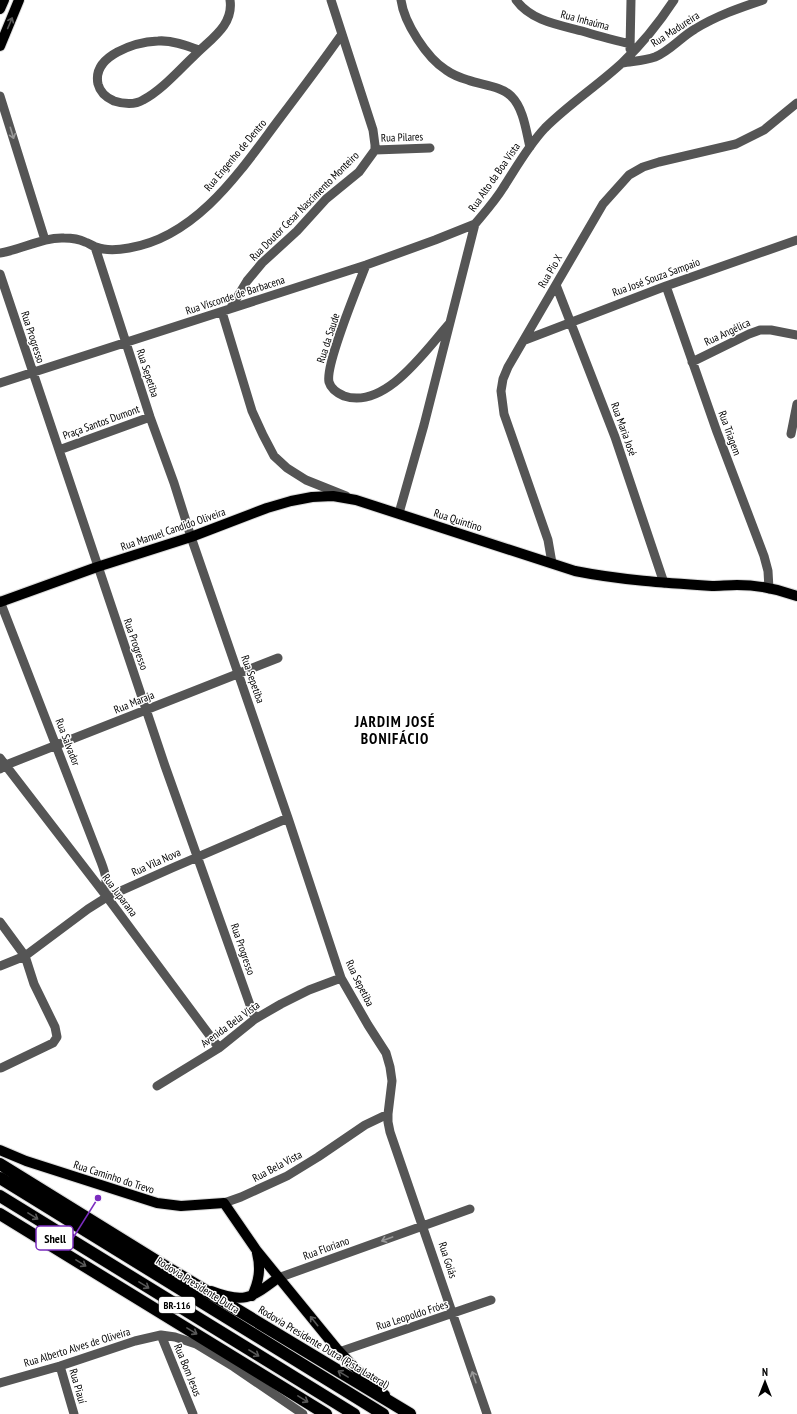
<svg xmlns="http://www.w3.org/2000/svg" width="797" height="1414" font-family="'PT Sans Narrow',sans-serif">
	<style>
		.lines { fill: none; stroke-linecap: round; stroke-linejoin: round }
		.major-casing { stroke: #dbdbdb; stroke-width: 12 }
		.highway-casing { stroke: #dbdbdb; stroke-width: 14 }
		.minor { stroke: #555; stroke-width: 9 }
		.major { stroke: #000; stroke-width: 10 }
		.highway { stroke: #000; stroke-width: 12 }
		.oneway { stroke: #595959 }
		.oneway2 { stroke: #999 }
		.labels { text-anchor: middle; stroke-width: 3; stroke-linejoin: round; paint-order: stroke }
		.shield { fill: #fff; stroke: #4c4c4c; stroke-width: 1 }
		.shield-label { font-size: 10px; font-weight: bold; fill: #000 }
		.street-label { font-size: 11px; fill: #000; stroke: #fff }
		.district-label { font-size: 15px; font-weight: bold; letter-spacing: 1px; fill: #000; stroke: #fff }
		.leader { fill: none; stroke: #7b2cbf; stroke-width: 1.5 }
		.callout-dot { fill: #7b2cbf; stroke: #fff; stroke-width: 1.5 }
		.callout { fill: #fff; stroke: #7b2cbf; stroke-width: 1.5 }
		.callout-label { font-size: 12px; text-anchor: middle; font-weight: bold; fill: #000 }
	</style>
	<rect width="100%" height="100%" fill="#fff"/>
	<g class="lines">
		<g class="major-casing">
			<path id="major" d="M0,9L4,0
				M0,46L19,0
				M0,602L97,567L191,537L267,508L291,501L312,497L333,496L356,500L575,571C620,580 666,583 712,586C720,586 728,585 737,585C757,585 778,589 797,596
				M0,1150L26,1161L157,1203L181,1206L224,1203L257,1251L337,1349L354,1367L385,1395
				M211,1291C245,1304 251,1298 278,1278
				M252,1296C259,1281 261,1269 257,1253"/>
		</g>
		<g class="highway-casing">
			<path id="highway" d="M0,1164L168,1268L410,1414
				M0,1178L383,1414
				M0,1196L354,1414
				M0,1214L326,1414"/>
		</g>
		<path class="minor" d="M401,0C404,23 427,58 446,70C453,75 461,78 468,80C481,85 501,86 511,96C524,109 526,131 530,147
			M516,0C531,21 559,25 582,31C598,36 614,40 630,44
			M630,49L631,0
			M199,50C186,45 172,40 158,41C136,42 92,55 98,84C100,92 107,98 114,101C123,104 135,105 143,100C162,90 179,70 194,56C209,40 234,26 230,0
			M622,63C633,61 644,61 655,57C670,51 681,37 695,29C716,16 739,8 763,0
			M0,96L45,240
			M375,150L430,148
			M95,247L150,417L174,483L191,537L288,818L341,978L368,1025L386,1053L390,1067L392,1081L388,1114V1122L390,1132L487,1414
			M0,253C21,250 43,237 64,238C71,238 79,239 85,242C89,243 92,246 96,247C106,251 118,250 129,248C196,237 239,173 277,122C299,93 321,64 342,34
			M366,265C358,286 325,365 329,382C331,389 337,393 344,396C385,410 425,351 449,324
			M0,274L165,766L255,1019
			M556,285L615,437L664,583
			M666,286L717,432L764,556L768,571L769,589
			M230,309L247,281L262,263L297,231L326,199L359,172L375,150V145L373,130L331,0
			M222,312L252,411L263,435L274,456L287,468L306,480L346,496
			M525,340L666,286L797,240
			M692,362L749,334L760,330H771L797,335
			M0,383L366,265L435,240L475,224
			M791,434L797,404
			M59,450L150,417
			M399,513L424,425L475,224C485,212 495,201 503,188C516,168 528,146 545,128C569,104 597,86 622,63C642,44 659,23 674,0
			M552,563L548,540L504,414L501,391L503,379L508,367L603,204L629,175L643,167L659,162L736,144L764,130L797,103
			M0,601L96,849C101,863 110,878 104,893
			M0,758L107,897L219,1048
			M0,769L6,765L278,658
			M0,922L25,956L34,984L55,1027L57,1037L53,1043L1,1068
			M0,966L25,956L88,909L107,897L172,868L288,818
			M157,1086L219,1048L255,1019L281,1004L309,990L341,978
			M224,1203L241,1197L287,1176L318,1157L365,1125L388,1114
			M278,1278L470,1209
			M161,1335L193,1414
			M339,1352L491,1300
			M60,1366L74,1414
			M0,1383L60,1366L135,1341L161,1335L175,1337L196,1344L234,1367L303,1414"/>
		<use href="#major" class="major"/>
		<use href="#highway" class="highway"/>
	</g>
	<defs><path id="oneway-shaft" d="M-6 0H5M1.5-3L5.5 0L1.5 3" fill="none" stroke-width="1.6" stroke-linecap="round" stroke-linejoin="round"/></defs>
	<g class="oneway">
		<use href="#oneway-shaft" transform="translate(10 23) rotate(-67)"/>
		<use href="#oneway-shaft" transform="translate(33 1216) rotate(32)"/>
		<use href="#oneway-shaft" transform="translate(81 1263) rotate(32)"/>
		<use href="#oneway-shaft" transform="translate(144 1285) rotate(32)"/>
		<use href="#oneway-shaft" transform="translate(314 1321) rotate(-129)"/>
		<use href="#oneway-shaft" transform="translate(192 1331) rotate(31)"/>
		<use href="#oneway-shaft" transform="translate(254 1353) rotate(32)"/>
		<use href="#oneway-shaft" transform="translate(343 1374) rotate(-149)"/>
		<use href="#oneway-shaft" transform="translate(303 1399) rotate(31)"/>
	</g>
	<g class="oneway2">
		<use href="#oneway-shaft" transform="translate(12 133) rotate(73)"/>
		<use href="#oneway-shaft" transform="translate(387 1239) rotate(160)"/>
		<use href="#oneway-shaft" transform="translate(474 1377) rotate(-109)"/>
	</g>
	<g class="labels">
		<rect class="shield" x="159" y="1297" width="36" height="16" rx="3"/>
		<g class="shield-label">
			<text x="177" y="1309">BR-116</text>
		</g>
		<g class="street-label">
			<text transform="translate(585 20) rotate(15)" y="4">Rua Inhaúma</text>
			<text transform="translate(675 29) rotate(-33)" y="4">Rua Madureira</text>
			<text transform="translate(402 137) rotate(-2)" y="4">Rua Pilares</text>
			<text transform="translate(235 155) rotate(-50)" y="4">Rua Engenho de Dentro</text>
			<text transform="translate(494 177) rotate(-55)" y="4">Rua Alto da Boa Vista</text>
			<text transform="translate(304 206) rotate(-45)" y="4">Rua Doutor Cesar Nascimento Monteiro</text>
			<text transform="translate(550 271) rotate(-60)" y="4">Rua Pio X</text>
			<text transform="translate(656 277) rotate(-20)" y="4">Rua José Souza Sampaio</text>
			<text transform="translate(235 295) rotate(-18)" y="4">Rua Visconde de Barbacena</text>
			<text transform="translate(727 332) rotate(-25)" y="4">Rua Angélica</text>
			<text transform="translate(33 337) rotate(72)" y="4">Rua Progresso</text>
			<text transform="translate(328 338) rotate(-72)" y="4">Rua da Saude</text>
			<text transform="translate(148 373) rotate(72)" y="4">Rua Sepetiba</text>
			<text transform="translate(101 422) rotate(-20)" y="4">Praça Santos Dumont</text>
			<text transform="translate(624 429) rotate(70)" y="4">Rua Maria José</text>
			<text transform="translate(730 433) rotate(70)" y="4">Rua Triagem</text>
			<text transform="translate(458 520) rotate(18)" y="4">Rua Quintino</text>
			<text transform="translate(173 529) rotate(-19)" y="4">Rua Manuel Candido Oliveira</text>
			<text transform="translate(136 644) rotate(71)" y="4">Rua Progresso</text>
			<text transform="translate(253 679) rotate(71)" y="4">Rua Sepetiba</text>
			<text transform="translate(134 702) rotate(-22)" y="4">Rua Maraja</text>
			<text transform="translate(68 742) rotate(69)" y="4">Rua Salvador</text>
			<text transform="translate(156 862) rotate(-24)" y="4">Rua Vila Nova</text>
			<text transform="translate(120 895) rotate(53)" y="4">Rua Juparana</text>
			<text transform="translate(243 949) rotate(71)" y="4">Rua Progresso</text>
			<text transform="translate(360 983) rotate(64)" y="4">Rua Sepetiba</text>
			<text transform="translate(230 1024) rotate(-36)" y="4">Avenida Bela Vista</text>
			<text transform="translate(277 1166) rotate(-28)" y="4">Rua Bela Vista</text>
			<text transform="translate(114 1177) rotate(18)" y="4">Rua Caminho do Trevo</text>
			<text transform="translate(326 1248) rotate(-20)" y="4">Rua Floriano</text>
			<text transform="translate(448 1260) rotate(72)" y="4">Rua Goiás</text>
			<text transform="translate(198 1285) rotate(32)" y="4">Rodovia Presidente Dutra</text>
			<text transform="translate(412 1315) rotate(-18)" y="4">Rua Leopoldo Fróes</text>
			<text transform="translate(77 1347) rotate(-17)" y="4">Rua Alberto Alves de Oliveira</text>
			<text transform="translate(324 1347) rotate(31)" y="4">Rodovia Presidente Dutra (Pista Lateral)</text>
			<text transform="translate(188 1370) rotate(68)" y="4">Rua Bom Jesus</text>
			<text transform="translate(78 1386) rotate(74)" y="4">Rua Piauí</text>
		</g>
		<g class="district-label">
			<text x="395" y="727">JARDIM JOSÉ<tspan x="395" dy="17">BONIFÁCIO</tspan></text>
		</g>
	</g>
	<path class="leader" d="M98 1198L73 1238"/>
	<circle class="callout-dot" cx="98" cy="1198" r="4"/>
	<rect class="callout" x="36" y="1226" width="37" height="24" rx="4"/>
	<g class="callout-label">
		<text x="55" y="1243">Shell</text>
	</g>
	<g transform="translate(765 1382)" stroke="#ffffff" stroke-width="3" paint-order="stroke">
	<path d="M0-3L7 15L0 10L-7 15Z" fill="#000000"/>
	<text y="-6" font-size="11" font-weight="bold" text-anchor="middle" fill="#000000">N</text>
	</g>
</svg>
